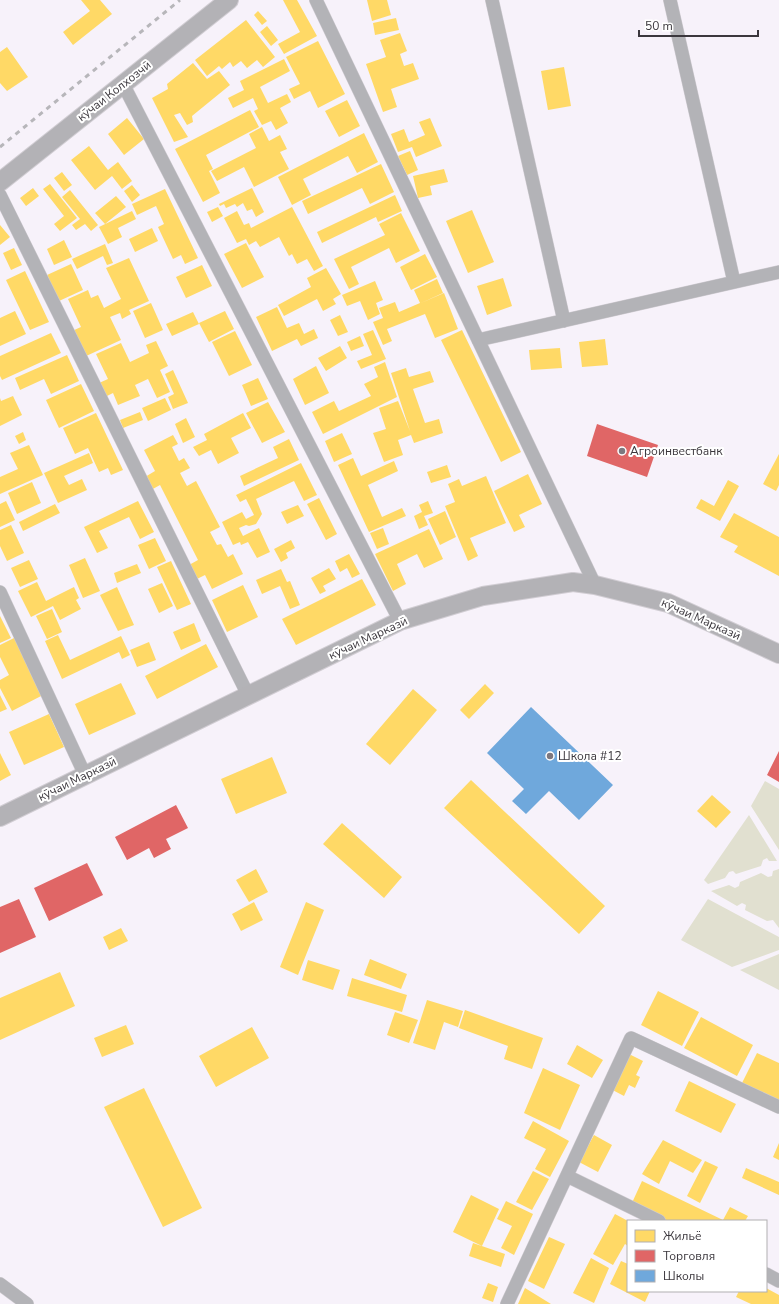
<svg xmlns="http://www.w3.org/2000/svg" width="779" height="1304" font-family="'Nunito Sans',sans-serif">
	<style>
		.green { fill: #e1e0d0 }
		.homes { fill: #ffd966 }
		.shops { fill: #e06666 }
		.schools { fill: #6fa8dc }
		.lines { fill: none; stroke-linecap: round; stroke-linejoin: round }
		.street-casing { stroke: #d1cdd3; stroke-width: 14 }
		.secondary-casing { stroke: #d1cdd3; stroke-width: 20 }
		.street { stroke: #b3b3b7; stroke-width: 13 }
		.secondary { stroke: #b3b2b6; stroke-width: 18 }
		.rail { stroke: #b7b6ba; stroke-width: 3; stroke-dasharray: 5 5; stroke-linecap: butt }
		.poi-dot { fill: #7d787f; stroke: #fff; stroke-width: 1.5 }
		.labels { text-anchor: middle; stroke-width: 4; stroke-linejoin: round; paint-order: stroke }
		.street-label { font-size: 12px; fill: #3b373d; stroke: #fff }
		.poi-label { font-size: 12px; fill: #3b373d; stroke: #fff; text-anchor: start }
	</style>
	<rect width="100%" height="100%" fill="#f7f2fa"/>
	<path class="green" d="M765,781L779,789V850L751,806Z
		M749,815L777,861H769L767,858L763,860L761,866L736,874L733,871L729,872L725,878L708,884L704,880Z
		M779,869V928L773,920L767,921L745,910L746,905L742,903L737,906L711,891L729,885L735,888L739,886L740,882L761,873L768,877L772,876L773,871Z
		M708,899L779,937V950L732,967L681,940Z
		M779,954V990L740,970Z"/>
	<path class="homes" d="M81,0H100L112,14L73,45L63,32L90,11Z
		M283,0H297L317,36L284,54L278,44L300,32Z
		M367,0H387L391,15L372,21Z
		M258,11L267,21L262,25L254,15Z
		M396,18L399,30L375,35L373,23Z
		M246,20L275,57L263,67L257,60L247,68L241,61L233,67L230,62L222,69L219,66L207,76L195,60Z
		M267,26L278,40L271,46L260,32Z
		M400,33L407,51L400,54L404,66L413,63L419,79L391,89L397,107L383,112L366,64L386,57L380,40Z
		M318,41L345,94L318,108L310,91L294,99L289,89L300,84L286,57Z
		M7,47L28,77L7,91L0,83V52Z
		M284,59L290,71L260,87L268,103L287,94L291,102L280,108L288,123L276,130L271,121L262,125L254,111L258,109L253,98L233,108L228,98L244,90L240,81Z
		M193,63L207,79L219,71L230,85L192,116L193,122L187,125L180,113L174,115L188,137L174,142L152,98L168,89L167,84Z
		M564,67L571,106L548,110L541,71Z
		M347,100L360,126L339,137L325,111Z
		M250,110L259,127L206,155L213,169L209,171L220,193L203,202L175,149Z
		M127,118L144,139L124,155L108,134Z
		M430,118L442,146L416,157L412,147L398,152L391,134L404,129L409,142L425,135L419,122Z
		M262,127L269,141L280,135L287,149L280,152L289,169L254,187L244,167L217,181L211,171L256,148L249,134Z
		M364,133L378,162L357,173L348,156L303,179L311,195L292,205L278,177Z
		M89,146L108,170L118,162L132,181L122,189L112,176L95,190L71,160Z
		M410,151L418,170L407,175L398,156Z
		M381,164L394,192L370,204L362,188L308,214L302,201Z
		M444,169L448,182L430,186L432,195L418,198L413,176Z
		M62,172L72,185L64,191L54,178Z
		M50,184L77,218L60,231L54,224L64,216L43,189Z
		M132,185L140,195L132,202L124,191Z
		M33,188L39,196L26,206L20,198Z
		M252,188L264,212L256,217L252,209L247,211L243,203L237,207L235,204L226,208L224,204L220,206L219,204Z
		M165,189L198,258L185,264L181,255L173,259L158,227L164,224L156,206L137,215L132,204Z
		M70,190L98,225L91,231L85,224L76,230L72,225L80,219L62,197Z
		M395,195L402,211L378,222L376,217L322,243L317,232Z
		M116,196L126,207L105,224L95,213Z
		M218,207L223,216L212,222L207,212Z
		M292,207L323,266L314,271L307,259L297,264L292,254L289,256L279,237L260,247L256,241L249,245L246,239L237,243L224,218L237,211L244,225L249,223L251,228Z
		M472,210L494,262L468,273L446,221Z
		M132,211L136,219L118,228L122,237L108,244L99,227Z
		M401,213L420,251L396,263L389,248L351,267L359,284L349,289L334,259L385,235L379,224Z
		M0,225L10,237L0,245Z
		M152,228L158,241L135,252L129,239Z
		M64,240L72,257L54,265L47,249Z
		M246,243L264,277L242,288L224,254Z
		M105,244L113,263L107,265L103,256L77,269L72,259Z
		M14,248L22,265L11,270L3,253Z
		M425,254L437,277L411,290L400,267Z
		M129,258L149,301L129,310L131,314L122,319L120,313L110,317L121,340L84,357L72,331L81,327L68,299L88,290L91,298L98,295L104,308L121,299L106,268Z
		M71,264L83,290L59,301L47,275Z
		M202,265L212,286L186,298L176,277Z
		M326,268L341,294L333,299L336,304L323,311L317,299L284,316L278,305L311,287L307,278Z
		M25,271L49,322L30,330L6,280Z
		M503,278L512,306L487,315L477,286Z
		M437,279L443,293L421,303L444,293L458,329L435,338L425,314L387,329L392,341L383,345L373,322L383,318L379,308L395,302L399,312L420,303L414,290Z
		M375,281L383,300L376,303L380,314L368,320L360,301L347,306L342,295Z
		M151,303L163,330L145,338L133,311Z
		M277,307L287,328L299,323L304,334L314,329L318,338L301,346L297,339L272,351L256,317Z
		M15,311L26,334L0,346V318Z
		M225,311L234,329L209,342L199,323Z
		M193,312L199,324L172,336L166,324Z
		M340,315L348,332L338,336L330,320Z
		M373,330L386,359L361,369L357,361L372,355L363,334Z
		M462,330L521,452L501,462L441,340Z
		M235,331L252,365L229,376L212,342Z
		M51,333L61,353L2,380L0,376V356Z
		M360,336L364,346L351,351L347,342Z
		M605,339L608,365L582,367L579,342Z
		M156,341L168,366L160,370L170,392L157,398L148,379L135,385L140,396L118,405L113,393L105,397L99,383L108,379L96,354L121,343L130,362L149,353L146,345Z
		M340,346L347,358L326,371L318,358Z
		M560,348L562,368L531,370L529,350Z
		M67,355L79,381L51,394L44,379L20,390L15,378Z
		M385,362L397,397L323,434L312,412L334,401L339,411L371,396L364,384L378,377L374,367Z
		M316,366L329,393L305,405L293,379Z
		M406,368L409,377L430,371L434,382L413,389L425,423L439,419L443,433L414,443L411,435L398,440L403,455L384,462L373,433L386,429L379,408L398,401L410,431L391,373Z
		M173,370L188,403L173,409L168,397L174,394L165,374Z
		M258,378L268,399L251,406L242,385Z
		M81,384L94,411L59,428L46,400Z
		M13,396L22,415L0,426V398L1,401Z
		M165,398L171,410L148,421L142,408Z
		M268,402L285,432L262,443L246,413Z
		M140,412L143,420L123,428L120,420Z
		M96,413L123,470L111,475L108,468L99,472L88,448L75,454L63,428Z
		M243,413L251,428L231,438L239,453L218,464L211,450L199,456L193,447L207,440L204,434Z
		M186,418L195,437L183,443L175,424Z
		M23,432L26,440L19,444L15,436Z
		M342,433L352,454L334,462L325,441Z
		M173,435L178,444L172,447L179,461L184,458L190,468L180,473L187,486L196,481L220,527L210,532L217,545L221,544L228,557L233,554L243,574L212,589L205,575L197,579L189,565L198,560L160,485L151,490L145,477L155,471L144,450Z
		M289,439L299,460L244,486L240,476L278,458L273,447Z
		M29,445L43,475L0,494V477L18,469L10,453Z
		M89,453L93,463L64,476L69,485L82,479L87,490L58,503L44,473Z
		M779,454V485L776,491L763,484Z
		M353,458L361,476L394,461L398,471L368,485L382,517L402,508L406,516L369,532L338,465Z
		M301,463L317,495L304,501L294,481L256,499L262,514L256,524L249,526L246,525L239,528L243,536L259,528L270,552L257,558L248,542L241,545L240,542L233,545L222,522L242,512L246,519L254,515L246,499L240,502L236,495Z
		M447,465L451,477L431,483L427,472Z
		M528,474L542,504L519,515L525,527L514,532L494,491Z
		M486,476L506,523L470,538L478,556L468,561L445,506L455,502L448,484L459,479L462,486Z
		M728,480L739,486L720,521L696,508L701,499L714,506Z
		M32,482L41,503L17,514L8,493Z
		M319,498L337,534L326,540L307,504Z
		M6,501L15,520L0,527V504Z
		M138,501L154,532L140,539L129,517L99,531L108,548L97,553L84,527Z
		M428,501L433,513L424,516L428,525L419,529L414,516L422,512L419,505Z
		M55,504L60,513L23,531L19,522Z
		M298,505L304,516L287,524L281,512Z
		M445,511L456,537L440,545L428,519Z
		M734,513L779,537V576L734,552L738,546L720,537Z
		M11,525L24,553L7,561L0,546V530Z
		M383,528L389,544L377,549L370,533Z
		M429,529L443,559L424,568L417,554L397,564L406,584L393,591L375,554Z
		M155,538L166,561L149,569L138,545Z
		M291,540L295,548L286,553L288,558L281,562L274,549Z
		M349,554L360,574L352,578L347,568L340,572L335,561Z
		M85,558L100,591L83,598L69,565Z
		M29,560L38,579L20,587L11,568Z
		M171,561L191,604L177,610L157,567Z
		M137,564L141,573L117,583L114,573Z
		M329,568L336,579L323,586L326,591L320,594L311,578Z
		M281,569L287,582L290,581L300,605L290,609L280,586L262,594L256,580Z
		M362,579L376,605L296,645L282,619Z
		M37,582L46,601L74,587L79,598L76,600L81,609L60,620L53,606L31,617L18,591Z
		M162,583L173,606L159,613L148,589Z
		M243,585L258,617L227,632L212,600Z
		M117,587L134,625L118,631L100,595Z
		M52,609L62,632L47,639L36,616Z
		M0,616L11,638L0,643Z
		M194,623L201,641L181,650L173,632Z
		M58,635L70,660L121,636L130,655L122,659L119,652L62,679L45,641Z
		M16,637L45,694L12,711L0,688V680L9,675L0,657V645Z
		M149,642L156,660L137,667L130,650Z
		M206,644L218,667L157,699L145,676Z
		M121,683L136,714L89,735L75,704Z
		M485,684L494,693L469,719L460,710Z
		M413,689L437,710L390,765L366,744Z
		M0,695L7,709L0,712Z
		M49,714L64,747L24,765L9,732Z
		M0,753L11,775L0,781Z
		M272,757L287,793L236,814L221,779Z
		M471,780L605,906L579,934L444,808Z
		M712,795L731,812L716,828L697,811Z
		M342,823L402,877L384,898L323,844Z
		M256,869L268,892L249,902L236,880Z
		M254,902L263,920L241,931L232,914Z
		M306,902L324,910L298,975L280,967Z
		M121,928L128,941L109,950L103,937Z
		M370,959L407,974L401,989L364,975Z
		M308,960L340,970L333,990L302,980Z
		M60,972L75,1006L0,1040V998Z
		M352,978L407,995L402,1012L347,996Z
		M658,991L699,1012L682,1046L641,1025Z
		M427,1000L463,1011L458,1027L444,1022L435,1050L413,1043Z
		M465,1010L543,1038L532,1069L504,1059L508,1046L459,1028Z
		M395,1012L418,1020L409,1043L387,1035Z
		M701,1017L753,1045L737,1076L684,1048Z
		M126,1025L134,1044L102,1057L94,1038Z
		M252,1027L269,1058L216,1087L199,1056Z
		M577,1045L603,1060L592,1078L567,1064Z
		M621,1050L643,1061L636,1075L640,1077L635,1088L629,1085L624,1096L603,1085Z
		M757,1053L779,1063V1102L741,1085Z
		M543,1068L580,1085L560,1130L524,1113Z
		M689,1081L736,1104L721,1133L675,1111Z
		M144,1088L202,1208L163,1227L104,1107Z
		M533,1121L569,1141L550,1177L535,1169L546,1149L524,1138Z
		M594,1135L612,1145L598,1172L579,1162Z
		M663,1140L702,1160L693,1173L670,1161L659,1184L642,1174Z
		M779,1143V1160L773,1157Z
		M705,1161L718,1167L700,1203L687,1196Z
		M746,1168L779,1182V1195L742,1178Z
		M533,1171L549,1179L532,1210L516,1202Z
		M642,1181L723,1220L730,1207L748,1216L745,1221H664L631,1205Z
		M471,1195L499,1209L482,1246L453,1232Z
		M506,1201L533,1214L514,1255L501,1248L512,1226L497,1219Z
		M615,1214L628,1221V1246L625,1244L613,1265L593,1254Z
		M549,1237L565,1244L544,1289L528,1281Z
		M473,1243L505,1254L501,1267L469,1256Z
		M591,1258L609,1268L594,1303L573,1293Z
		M621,1261L628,1264V1291H650L645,1302L610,1284Z
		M488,1283L498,1287L493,1302L482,1298Z
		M525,1288L551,1304H518Z
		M766,1288L779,1295V1304H751L736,1297L739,1291H766Z"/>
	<path class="shops" d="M597,424L658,445L647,477L587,456Z
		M779,751V782L767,775Z
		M176,805L188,828L166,839L171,849L154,858L149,848L127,860L115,837Z
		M87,863L103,895L49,921L34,888Z
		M19,899L36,937L0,953V907Z"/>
	<path class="schools" d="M531,707L613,785L579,820L549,791L526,814L512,801L524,789L487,753Z"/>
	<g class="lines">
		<g class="street-casing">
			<path id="street" d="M316,0L595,585
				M492,0L564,321
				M670,0L734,282
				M123,84L400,621
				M0,195L248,695
				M478,340L779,272
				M0,592L85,775
				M567,1176L659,1221
				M766,1274L779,1281
				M0,1284L27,1304
				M507,1304L631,1038L779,1107"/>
		</g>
		<g class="secondary-casing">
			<path id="secondary" d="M0,182L229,0
				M0,817L400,621L483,596L573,582L595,585L668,603L779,654"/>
		</g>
		<use href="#street" class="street"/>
		<use href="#secondary" class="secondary"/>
		<path class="rail" d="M0,147L180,0"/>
	</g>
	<g class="poi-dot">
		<circle cx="622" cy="451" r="4"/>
		<circle cx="550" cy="756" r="4"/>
	</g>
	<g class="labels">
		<g class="street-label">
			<text transform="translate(114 91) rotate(-38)" y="4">кӯчаи Колхозчӣ</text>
			<text transform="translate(701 619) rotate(24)" y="4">кӯчаи Марказӣ</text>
			<text transform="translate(368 638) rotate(-25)" y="4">кӯчаи Марказӣ</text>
			<text transform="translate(77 779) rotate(-26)" y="4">кӯчаи Марказӣ</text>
		</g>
		<g class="poi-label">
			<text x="630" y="455">Агроинвестбанк</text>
			<text x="558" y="760">Школа #12</text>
		</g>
	</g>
	<rect x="627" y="1220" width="140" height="72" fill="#ffffff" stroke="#b1afb1"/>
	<rect x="635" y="1230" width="20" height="12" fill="#ffd966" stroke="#b1afb1"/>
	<text x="663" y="1240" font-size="12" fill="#3b373d">Жильё</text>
	<rect x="635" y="1250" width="20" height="12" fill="#e06666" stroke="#b1afb1"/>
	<text x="663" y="1260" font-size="12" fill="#3b373d">Торговля</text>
	<rect x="635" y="1270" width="20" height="12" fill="#6fa8dc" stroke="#b1afb1"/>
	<text x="663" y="1280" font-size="12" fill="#3b373d">Школы</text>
	<path d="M639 30v6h119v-6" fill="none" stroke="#3b373d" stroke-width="2"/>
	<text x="645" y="30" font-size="12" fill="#3b373d" stroke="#ffffff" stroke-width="3" paint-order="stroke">50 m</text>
</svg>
